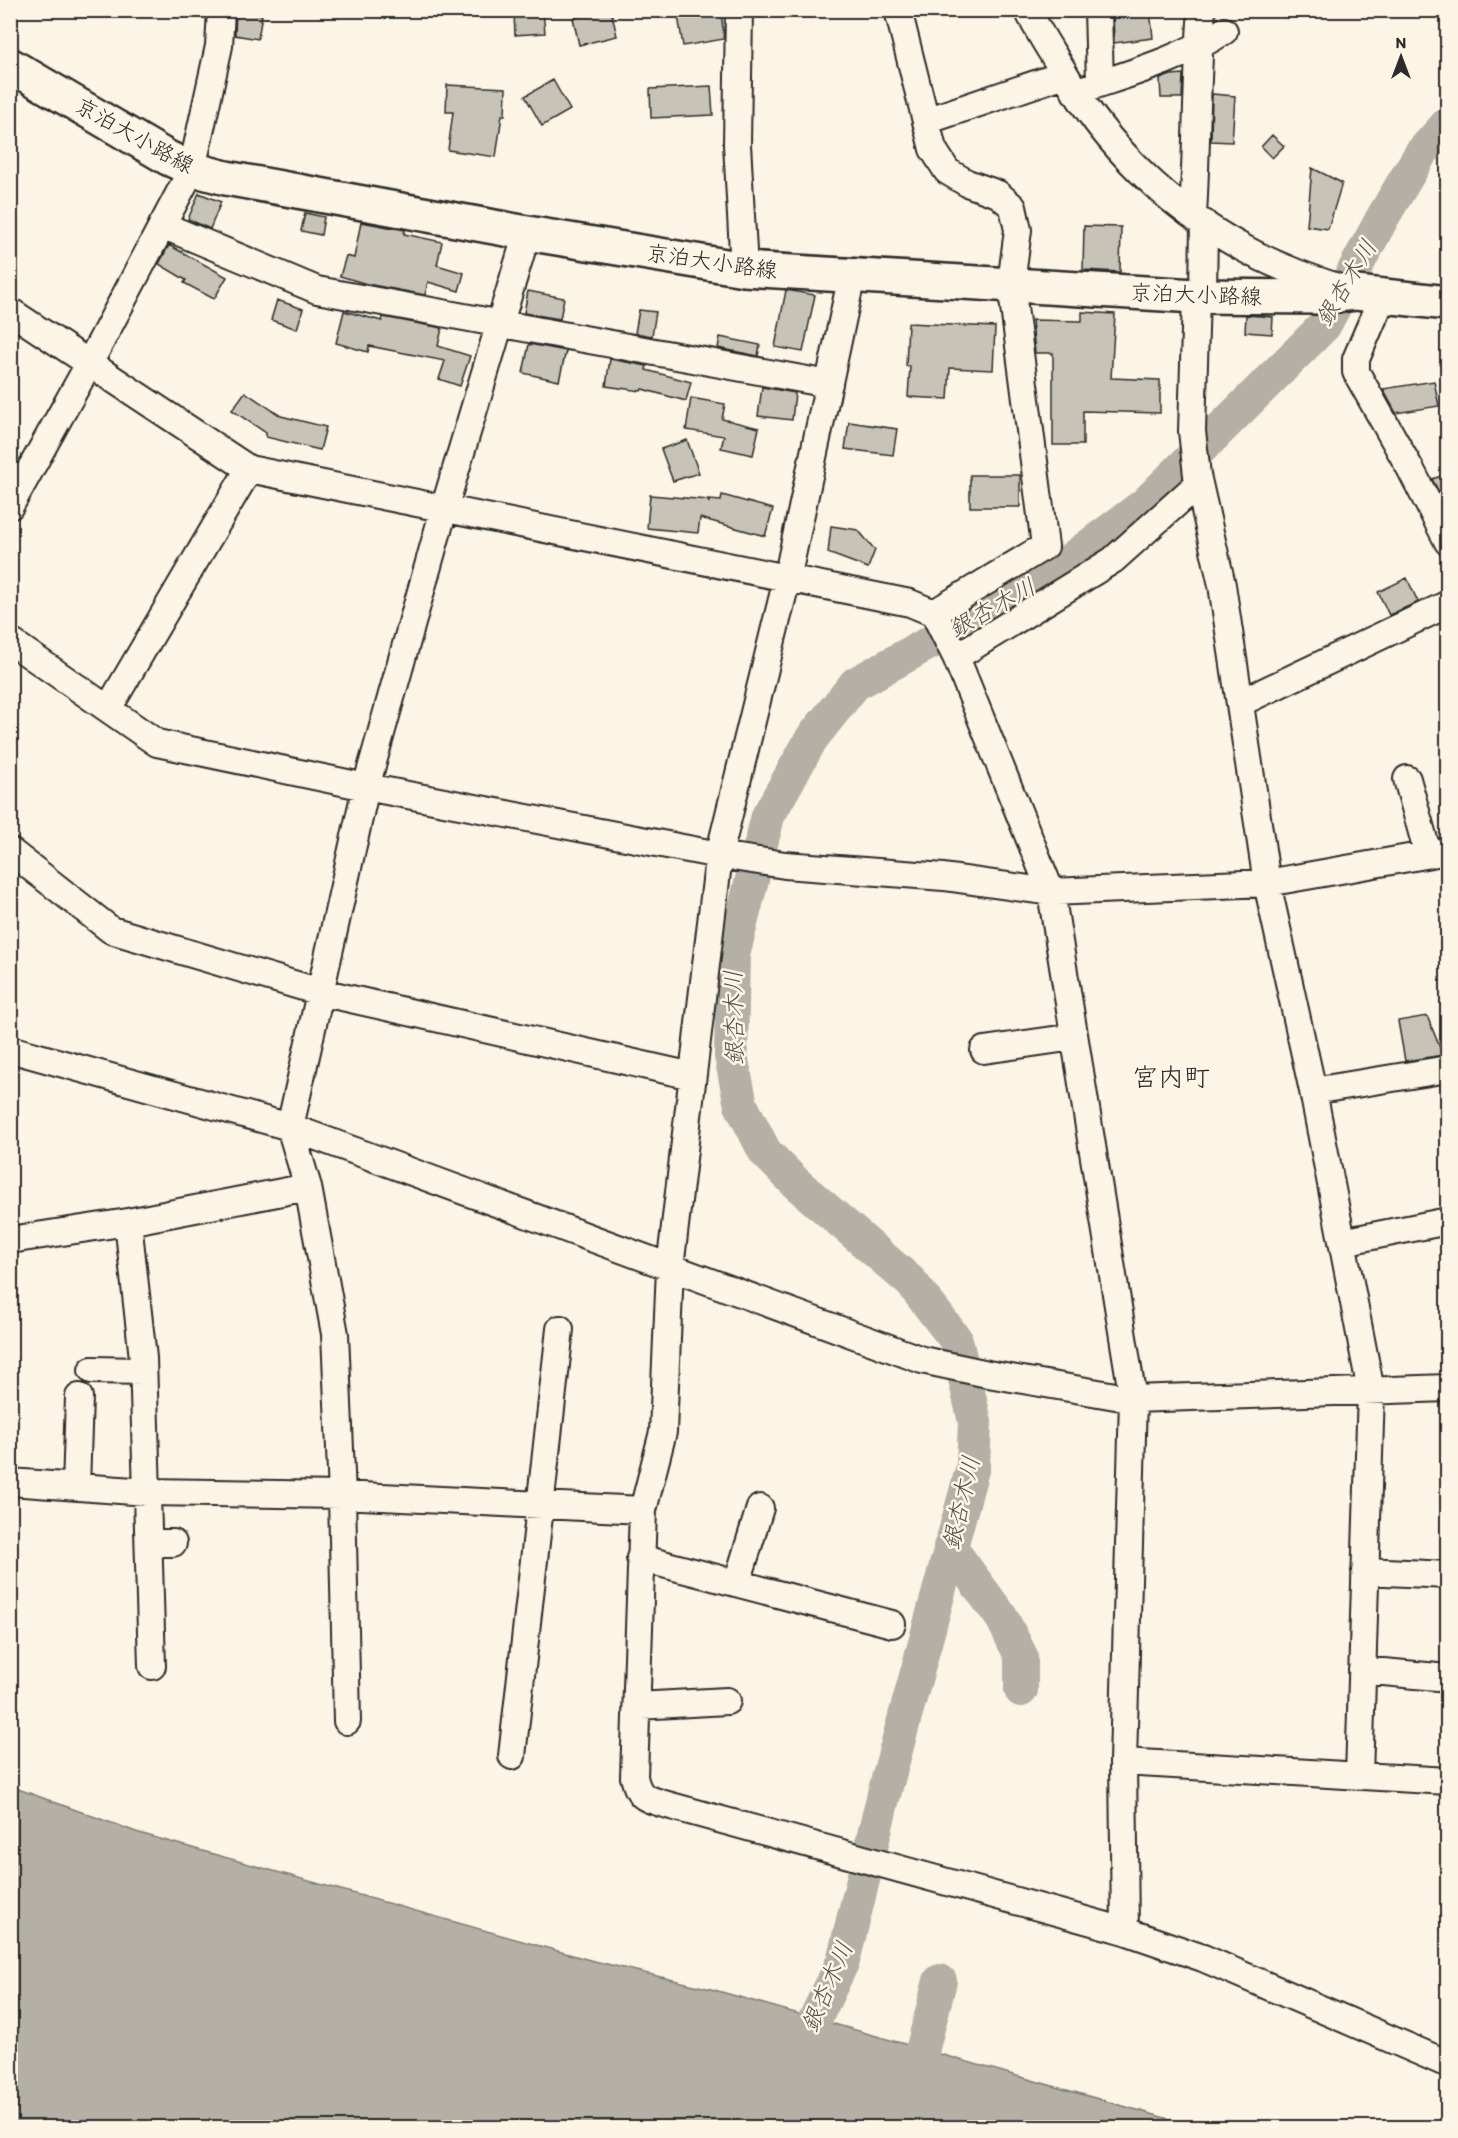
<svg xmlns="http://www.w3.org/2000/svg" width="1458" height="2138" font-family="Itim,'Klee One',sans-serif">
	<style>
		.water { fill: #b4b0a5; stroke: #7d7b74; stroke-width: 1.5 }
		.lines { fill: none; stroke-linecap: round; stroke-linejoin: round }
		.river { stroke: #b4b0a5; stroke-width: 34 }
		.building { fill: #c8c3b7; stroke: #2b2b2b; stroke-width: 1.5 }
		.minor-casing { stroke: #2b2b2b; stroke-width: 30 }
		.major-casing { stroke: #2b2b2b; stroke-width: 38 }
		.minor { stroke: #fcf5e5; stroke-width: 26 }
		.major { stroke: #fcf5e5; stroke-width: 33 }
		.labels { text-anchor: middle; stroke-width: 5; stroke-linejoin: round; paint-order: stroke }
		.street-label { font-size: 22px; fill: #2b2b2b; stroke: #fcf5e5 }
		.water-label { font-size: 24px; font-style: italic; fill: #545350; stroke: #fcf5e5 }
		.quarter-label { font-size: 26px; fill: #2b2b2b; stroke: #fcf5e5 }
	</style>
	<rect width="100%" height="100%" fill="#fcf5e5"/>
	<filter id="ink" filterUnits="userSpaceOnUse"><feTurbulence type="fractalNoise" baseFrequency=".0167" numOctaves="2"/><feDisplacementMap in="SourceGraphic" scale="12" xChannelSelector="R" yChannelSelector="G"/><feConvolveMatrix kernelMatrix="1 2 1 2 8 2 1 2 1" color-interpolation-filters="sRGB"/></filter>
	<g filter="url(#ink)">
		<path class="water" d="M10,1786L139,1833L590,1960L711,1989L1197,2127H11Z"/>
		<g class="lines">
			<path class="river" d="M950,1547L1002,1618L1021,1656V1690
				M763,2128L843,1961L884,1794L973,1466L975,1422L956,1340L911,1282L797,1184L765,1152L741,1105L731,1056L733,955L768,816L812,738L855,684L1043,580L1144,505L1324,326L1384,215L1421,153L1448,123
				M857,2128L919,2063L940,1981"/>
		</g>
		<path class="building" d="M236,10L262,15L258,39L235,35Z
			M607,10H611L617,36L579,45L573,18Z
			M712,10H721L724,39L683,46L678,16Z
			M1113,10H1150L1153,38L1114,43Z
			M543,11L545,33L515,35L514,13Z
			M1183,74L1182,98H1161L1160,79L1171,75Z
			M553,80L570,110L542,126L525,96Z
			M447,85L506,88L505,115H502L496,157L448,150L453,112H446Z
			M711,86L713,115L651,118L650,89Z
			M1212,94L1235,96L1232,142L1211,141Z
			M1272,135L1284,146L1272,158L1261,147Z
			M1312,168L1342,183L1328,229L1307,226Z
			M199,193L221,202L210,229L188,219Z
			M305,213L324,217L321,235L301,231Z
			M361,222L405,230L404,234L442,242L437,265L464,273L459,291L428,282L425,295L367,284L340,276L346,256L354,258Z
			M1084,226L1121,227L1120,272L1083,270Z
			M169,245L227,277L214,299L184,283L186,280L159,264Z
			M786,290L815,295L803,352L775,347Z
			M528,291L564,298L560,319L524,313Z
			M277,300L303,309L297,329L271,320Z
			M639,310L656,312L652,336L635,333Z
			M344,311L382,321L383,317L442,328L438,346L470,356L460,386L439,379L445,361L369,346L368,352L336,343Z
			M1082,312L1115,314L1111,378L1160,380V413L1083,411V445H1053V353H1035L1032,320L1082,321Z
			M1246,315L1273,317L1272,334L1245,332Z
			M908,323L995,327L993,370L950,368L948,399L908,397L910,366H906Z
			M720,337L760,345L758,356L718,348Z
			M529,344L566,351L559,381L523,373Z
			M610,359L647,366L646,370L691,382L686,401L642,389L641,391L606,386Z
			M1434,381L1439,406L1396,413L1383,389Z
			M762,387L795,393L792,420L758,416Z
			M245,392L281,416L326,427L320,450L266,437V433L232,410Z
			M691,398L725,404L722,419L759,428L753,455L721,448L724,436L686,430Z
			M849,422L897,429L893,455L845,449Z
			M687,440L699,473L673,481L661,449Z
			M1448,474V508L1432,479Z
			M970,475H1020V507H970Z
			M650,495L708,500L709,503V500L721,501L722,495L773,509L765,536L700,518L698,533L647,528Z
			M831,526L858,530L875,550L868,568L828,553Z
			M1407,578L1418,602L1389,615L1378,592Z
			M1427,1016L1443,1055L1405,1061L1398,1021Z"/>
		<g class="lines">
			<g class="minor-casing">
				<path id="minor" d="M739,10L737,144L744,269
					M898,10L933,149L947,171L967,183L998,194L1013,207L1018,230L1011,284L1045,546L934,613
					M1028,10C1039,34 1052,52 1065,74C1106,146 1170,208 1243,248C1277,267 1313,279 1349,291
					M1098,10L1100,83
					M1075,92C1127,74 1178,61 1224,31
					M926,121L1065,74
					M1193,215C1197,147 1196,79 1202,10
					M162,225L317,290L829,384
					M852,275L787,579L719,855L670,1268L663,1432L643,1510L634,1777C639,1798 645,1798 664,1804L1125,1931L1203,1958L1448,2064
					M1196,296L1192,431L1197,475L1222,585L1267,883L1313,1091L1371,1391L1359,1776
					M1203,296L1204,223
					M1383,296L1356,359V372L1411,470L1448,542
					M10,311L249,469L910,603L934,613L956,657L1051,892L1133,1399L1123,1762L1125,1931
					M10,506L89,364L192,169L219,46L221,10
					M10,641L157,743L366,787L719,855L785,865L944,877L1051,892L1267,883L1448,851
					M956,657L1113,560L1198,484
					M1240,703L1448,604
					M108,709L249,469
					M1407,779L1428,854
					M10,851L111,930L320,992L692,1076
					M10,1049L290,1127L922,1360L988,1374L1133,1399L1448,1388
					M984,1050L1074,1037
					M1313,1091L1448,1069
					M128,1222L143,1358L152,1666
					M10,1240L128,1222L308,1187
					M1342,1242L1448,1221
					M92,1370L143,1371
					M10,1482L147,1492L342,1495L643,1510
					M76,1487L79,1397
					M149,1543H173
					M640,1558L892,1624
					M1365,1571L1448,1575
					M737,1583L760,1508
					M1362,1670L1448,1678
					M637,1706L727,1701
					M347,1721L342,1495L335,1334L308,1187L290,1127L366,787L444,509L527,233
					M512,1756L560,1329
					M1123,1762L1448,1781"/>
			</g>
			<g class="major-casing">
				<path id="major" d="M10,65L168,158L192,169L226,178L527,233L744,269L1196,296L1317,297L1356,293L1448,303"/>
			</g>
			<use href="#minor" class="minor"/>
			<use href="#major" class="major"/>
		</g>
	</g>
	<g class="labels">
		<g class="street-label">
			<text transform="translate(135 135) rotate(29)" y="8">京泊大小路線</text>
			<text transform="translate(712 261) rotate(8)" y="8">京泊大小路線</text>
			<text transform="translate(1196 294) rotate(2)" y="8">京泊大小路線</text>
		</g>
		<g class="water-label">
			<text transform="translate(1346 283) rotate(-59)" y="8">銀杏木川</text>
			<text transform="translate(992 608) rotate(-29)" y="8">銀杏木川</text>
			<text transform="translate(734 1018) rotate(-91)" y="8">銀杏木川</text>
			<text transform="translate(961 1503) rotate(-77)" y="8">銀杏木川</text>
			<text transform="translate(827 1987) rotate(-67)" y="8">銀杏木川</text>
		</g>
		<g class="quarter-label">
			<text x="1171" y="1086">宮内町</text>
		</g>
	</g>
	<rect width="1458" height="2138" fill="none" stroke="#fcf5e5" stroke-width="36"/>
	<rect x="18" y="18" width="1422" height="2102" fill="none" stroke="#2b2b2b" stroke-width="2" filter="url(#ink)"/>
	<g transform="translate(1401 57)" stroke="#fcf5e5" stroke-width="4.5" paint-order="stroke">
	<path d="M0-4.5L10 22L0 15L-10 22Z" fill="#2b2b2b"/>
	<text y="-9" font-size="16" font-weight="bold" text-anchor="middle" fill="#2b2b2b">N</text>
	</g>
</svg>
